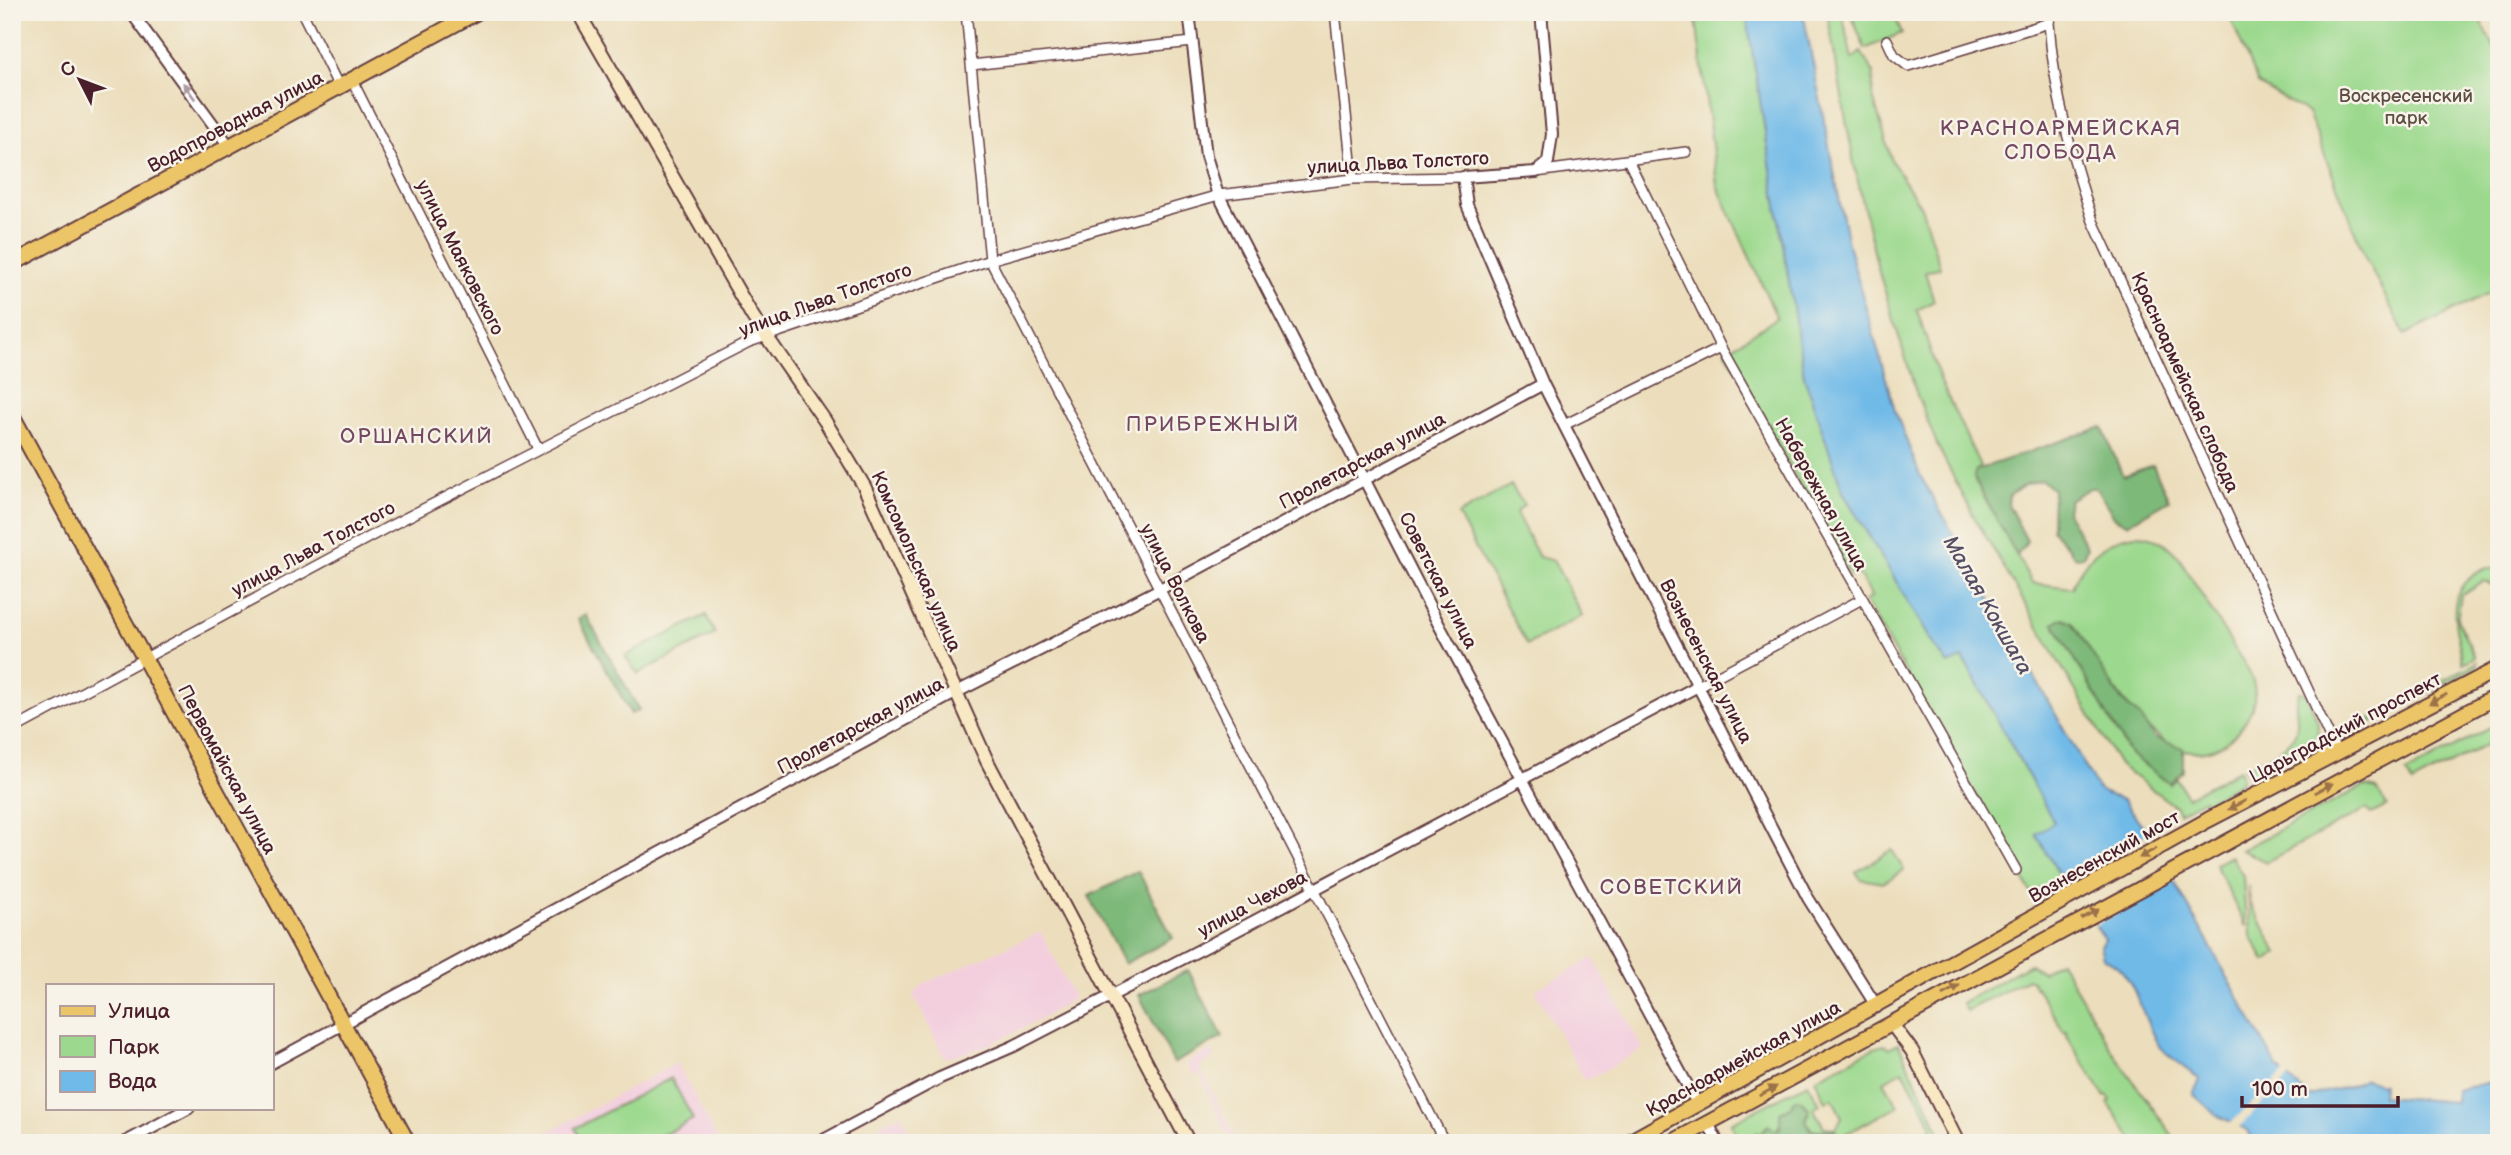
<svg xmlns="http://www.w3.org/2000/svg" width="2511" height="1155" font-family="'Balsamiq Sans',sans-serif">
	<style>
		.built { fill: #f3cfde }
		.green { fill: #9cd98e; stroke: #737c5c; stroke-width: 2 }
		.forest { fill: #7db979; stroke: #646c52; stroke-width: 2 }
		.water { fill: #6fbae8; stroke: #5c6c8a; stroke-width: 2 }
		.pier { fill: #ecdebc }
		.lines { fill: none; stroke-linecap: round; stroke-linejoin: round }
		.minor-casing { stroke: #623c41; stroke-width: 12 }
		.tertiary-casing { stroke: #623c41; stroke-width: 14 }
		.secondary-casing { stroke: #623c41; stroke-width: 16 }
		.primary-casing { stroke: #623c41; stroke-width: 18 }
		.minor { stroke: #fff; stroke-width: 9 }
		.tertiary { stroke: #fff; stroke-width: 10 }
		.secondary { stroke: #f8e8c3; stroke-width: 12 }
		.primary { stroke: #edc569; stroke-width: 14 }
		.oneway { fill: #ae9aa0 }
		.oneway2 { fill: #9c724a }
		.labels { text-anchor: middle; stroke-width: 5; stroke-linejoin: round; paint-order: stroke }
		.park-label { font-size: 19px; fill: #5e4e44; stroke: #f7f3e8 }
		.street-label { font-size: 19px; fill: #4a1f2b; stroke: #f7f3e8 }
		.neighbourhood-label { font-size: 21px; letter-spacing: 2px; fill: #734961; stroke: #f7f3e8 }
		.water-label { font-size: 21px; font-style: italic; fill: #554e64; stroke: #f7f3e8 }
	</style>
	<rect width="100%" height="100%" fill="#f7f3e8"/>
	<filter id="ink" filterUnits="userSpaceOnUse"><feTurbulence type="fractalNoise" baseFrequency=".0143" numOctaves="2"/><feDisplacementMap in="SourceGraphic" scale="14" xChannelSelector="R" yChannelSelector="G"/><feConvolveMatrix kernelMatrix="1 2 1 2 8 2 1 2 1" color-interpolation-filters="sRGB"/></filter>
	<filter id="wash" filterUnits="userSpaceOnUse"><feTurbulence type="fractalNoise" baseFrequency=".00686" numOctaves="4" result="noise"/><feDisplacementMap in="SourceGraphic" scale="28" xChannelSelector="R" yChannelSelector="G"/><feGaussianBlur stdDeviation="1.57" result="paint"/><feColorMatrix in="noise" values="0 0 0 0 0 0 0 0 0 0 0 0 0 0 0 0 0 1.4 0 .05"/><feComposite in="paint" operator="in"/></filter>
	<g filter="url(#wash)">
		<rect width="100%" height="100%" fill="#ecdebc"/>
		<path class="built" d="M1041,932L1074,998L1040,1020L982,1048L945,1058L913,995L923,984Z
			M1593,958L1643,1049L1585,1081L1535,990Z
			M1211,1050L1215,1057L1199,1066L1238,1143H1235L1230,1134L1227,1135L1200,1074L1194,1077L1186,1063Z
			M677,1063L719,1143H527Z
			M901,1114L916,1143H847Z"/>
		<path class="green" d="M1695,12H1746L1804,376L1843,492L1935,647L1948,664L1962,657L2054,822L2037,835L2061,878L2032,894L1865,601L1872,597L1858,573L1851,577L1726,351L1777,318L1717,185Z
			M1827,12H1842L1852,59L1861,52L1874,73L1872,94L1892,161L1922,209L1940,267L1925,272L1934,301L1917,310L1940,380L1980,466L1974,478L2032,583L2072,588C2086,544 2145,513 2178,556C2196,585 2213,614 2231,643C2239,656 2251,671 2254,686C2257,702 2247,723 2235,734C2168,799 2101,667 2072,622L2054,623L2129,753L2170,784L2177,779L2187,797L2239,770L2242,778L2239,784L2206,802L2204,799L2179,813L2176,807L2119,765L1972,513L1938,447L1917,395L1878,269L1854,164Z
			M1850,12H1893L1902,33L1865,49Z
			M2228,12H2476L2499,56V288L2405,335L2365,257L2308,113L2258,84Z
			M1511,485L1524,505L1516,513L1539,557L1554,561L1582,616L1527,645L1458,515Z
			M2487,568L2499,570V588L2484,581L2461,595L2457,619L2475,657L2463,663C2456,625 2440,587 2487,568Z
			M706,615L715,634L638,674L625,656Z
			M2477,662L2476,667L2353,732L2351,729Z
			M2299,692L2307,694L2318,723L2317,741L2249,777L2244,768C2260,759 2296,750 2297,724C2298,712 2293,705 2299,692Z
			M2493,726L2499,738L2412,784L2406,773Z
			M2364,786L2377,789L2387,806L2371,814L2366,809L2266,862L2241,850Z
			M1892,850L1904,870L1883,883L1861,879L1856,872Z
			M2231,856L2243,876L2246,927L2215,864Z
			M2248,886L2250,903L2278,953L2265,961L2251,936Z
			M2060,961L2116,1057L2178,1143H2135L2108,1103L2111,1101L2108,1096L2105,1097L2067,1037L2066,1031L2064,1032L2032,981L2027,979L1966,1011L1962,1003L2030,964L2042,972Z
			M1898,1043L1940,1132L1936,1138L1928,1135L1932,1125L1903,1070L1884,1081L1898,1106L1840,1137L1835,1130L1813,1132L1806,1120L1809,1114L1789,1108L1776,1131L1764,1129L1759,1140L1763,1138L1765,1143H1741L1731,1123L1808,1083L1820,1104L1813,1108L1824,1127L1836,1128L1842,1117L1832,1098L1826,1101L1815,1079L1874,1048L1884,1045L1889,1048Z
			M671,1078L693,1119L648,1143H583L575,1128Z"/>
		<path class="forest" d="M2102,427L2123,476L2153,465L2169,500L2127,524L2115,518L2096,488H2090L2069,500L2067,512L2087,548L2083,556L2075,557L2052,529L2053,490L2042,480L2026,484L2009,496L2008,504L2027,541L2017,556L1974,478L1976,470Z
			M586,615L639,710L631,714L578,619Z
			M2063,618L2072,622L2122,701L2138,715L2155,738L2183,748V770L2170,784L2129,753L2054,623Z
			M1138,871L1173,938L1124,964L1089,896Z
			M1188,970L1223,1037L1174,1063L1139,995Z
			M1796,1099L1801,1100L1809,1109L1806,1120L1810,1130H1835L1840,1137L1829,1143H1765L1763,1138L1755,1140L1757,1132H1762L1768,1125L1776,1131L1780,1128V1112L1789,1108Z"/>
		<path class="water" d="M1746,12H1803L1848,244L1895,411L1920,475L2099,791L2123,800L2145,829L2278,1068L2309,1097C2327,1089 2349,1090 2365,1079L2383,1084L2382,1096L2455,1102L2456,1090L2499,1080V1143H2254L2248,1130L2218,1116L2193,1094L2200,1080C2187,1069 2168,1057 2158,1044C2141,1018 2136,969 2103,958L2100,945L2105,939L2061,878L2036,834L2054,822L1963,658L1948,664L1935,647L1843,492L1804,376Z"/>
		<path class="pier" d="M2150,831L2177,880L2092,927L2059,881Z
			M2286,1071L2291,1076L2237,1129L2229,1125Z"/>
	</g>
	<g filter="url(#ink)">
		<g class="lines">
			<g class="minor-casing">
				<path id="minor" d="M302,12L339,87
					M966,12L990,260L1445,1143
					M1335,12L1353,179
					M2051,12L2049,23C2054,93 2071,155 2093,221L2337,753
					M1887,40L1894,55L1908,66L2049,23
					M971,65L1193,42
					M352,80L538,449
					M1628,160L1721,348L2016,870
					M1536,172L1686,152
					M1564,425L1721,348
					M1698,686L1862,599
					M12,730L390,526L749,342L990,260L1219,195L1353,179L1463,177"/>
			</g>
			<g class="tertiary-casing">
				<path id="tertiary" d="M131,12L229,146
					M1189,12L1206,156L1217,192L1438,623L1698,1105
					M1541,12L1552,134L1548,162L1536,172L1463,177L1467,205L1543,384L1645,584L1808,898L1877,1007
					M271,1063L955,693L1160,589L1543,384
					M1708,1123L1718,1143
					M124,1143L189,1108
					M818,1143L940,1078L1014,1046L1213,943L1698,686"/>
			</g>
			<g class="secondary-casing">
				<path id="secondary" d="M578,12L753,317L825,421L864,486L987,761L1189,1143
					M1891,1023L1912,1051L1958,1143"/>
			</g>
			<g class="primary-casing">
				<path id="primary" d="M12,264L477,12
					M12,415L408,1143
					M1627,1143L2208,820L2499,668
					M1671,1143L2499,695"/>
			</g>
			<use href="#minor" class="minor"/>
			<use href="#tertiary" class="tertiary"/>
			<use href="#secondary" class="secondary"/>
			<use href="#primary" class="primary"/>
		</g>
		<defs><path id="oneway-solid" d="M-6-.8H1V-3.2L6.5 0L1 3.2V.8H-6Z" transform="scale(1.75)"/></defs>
		<use class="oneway" href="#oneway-solid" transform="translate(189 91) rotate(-126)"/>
		<g class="oneway2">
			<use href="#oneway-solid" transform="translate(2438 699) rotate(152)"/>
			<use href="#oneway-solid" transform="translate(2324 788) rotate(-28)"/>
			<use href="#oneway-solid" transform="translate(2237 805) rotate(152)"/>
			<use href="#oneway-solid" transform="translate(2148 853) rotate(151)"/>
			<use href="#oneway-solid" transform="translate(2090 914) rotate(-28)"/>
			<use href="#oneway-solid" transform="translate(1951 990) rotate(-29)"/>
			<use href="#oneway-solid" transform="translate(1768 1091) rotate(-28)"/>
		</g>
	</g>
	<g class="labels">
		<g class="park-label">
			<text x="2406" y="102">Воскресенский<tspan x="2406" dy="22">парк</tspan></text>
		</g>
		<g class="street-label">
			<text transform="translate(235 121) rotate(-28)" y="7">Водопроводная улица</text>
			<text transform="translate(1398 162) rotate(-3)" y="7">улица Льва Толстого</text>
			<text transform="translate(461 257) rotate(63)" y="7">улица Маяковского</text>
			<text transform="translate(825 299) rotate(-20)" y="7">улица Льва Толстого</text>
			<text transform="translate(2186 382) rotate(66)" y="7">Красноармейская слобода</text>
			<text transform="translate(1362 460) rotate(-28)" y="7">Пролетарская улица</text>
			<text transform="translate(1822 494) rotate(61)" y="7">Набережная улица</text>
			<text transform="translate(313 548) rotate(-28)" y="7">улица Льва Толстого</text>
			<text transform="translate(917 561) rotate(66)" y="7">Комсомольская улица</text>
			<text transform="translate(1439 580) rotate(63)" y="7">Советская улица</text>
			<text transform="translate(1176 583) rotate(63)" y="7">улица Волкова</text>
			<text transform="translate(1707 661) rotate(63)" y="7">Вознесенская улица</text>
			<text transform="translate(860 725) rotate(-28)" y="7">Пролетарская улица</text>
			<text transform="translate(2345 727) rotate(-28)" y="7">Царьградский проспект</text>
			<text transform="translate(228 769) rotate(62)" y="7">Первомайская улица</text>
			<text transform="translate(2104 856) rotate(-29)" y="7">Вознесенский мост</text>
			<text transform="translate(1252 903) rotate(-28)" y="7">улица Чехова</text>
			<text transform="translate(1743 1058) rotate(-29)" y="7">Красноармейская улица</text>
		</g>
		<g class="neighbourhood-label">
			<text x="2061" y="135">КРАСНОАРМЕЙСКАЯ<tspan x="2061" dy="24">СЛОБОДА</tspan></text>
			<text x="1213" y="431">ПРИБРЕЖНЫЙ</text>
			<text x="417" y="443">ОРШАНСКИЙ</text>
			<text x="1672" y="894">СОВЕТСКИЙ</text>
		</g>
		<g class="water-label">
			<text transform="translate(1988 605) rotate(60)" y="7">Малая Кокшага</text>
		</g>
	</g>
	<rect width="2511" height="1155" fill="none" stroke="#f7f3e8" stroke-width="42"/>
	<rect x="46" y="984" width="228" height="126" fill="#f7f3e8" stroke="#b29e9c" stroke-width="2"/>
	<rect x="60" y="1006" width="35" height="10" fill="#edc569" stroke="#b29e9c" stroke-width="2"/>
	<text x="108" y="1018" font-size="21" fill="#4a1f2b">Улица</text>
	<rect x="60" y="1036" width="35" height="21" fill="#9cd98e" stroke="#b29e9c" stroke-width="2"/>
	<text x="108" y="1054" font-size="21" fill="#4a1f2b">Парк</text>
	<rect x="60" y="1071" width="35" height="21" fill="#6fbae8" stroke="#b29e9c" stroke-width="2"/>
	<text x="108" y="1088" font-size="21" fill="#4a1f2b">Вода</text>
	<g transform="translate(80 80) rotate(312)" stroke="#f7f3e8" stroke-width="5" paint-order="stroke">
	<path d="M0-5L12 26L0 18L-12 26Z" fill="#4a1f2b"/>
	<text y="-10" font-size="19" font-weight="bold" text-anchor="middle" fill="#4a1f2b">С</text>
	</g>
	<path d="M2242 1096v10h156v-10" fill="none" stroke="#4a1f2b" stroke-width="3.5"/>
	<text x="2252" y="1096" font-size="21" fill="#4a1f2b" stroke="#f7f3e8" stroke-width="5" paint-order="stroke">100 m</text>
</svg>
